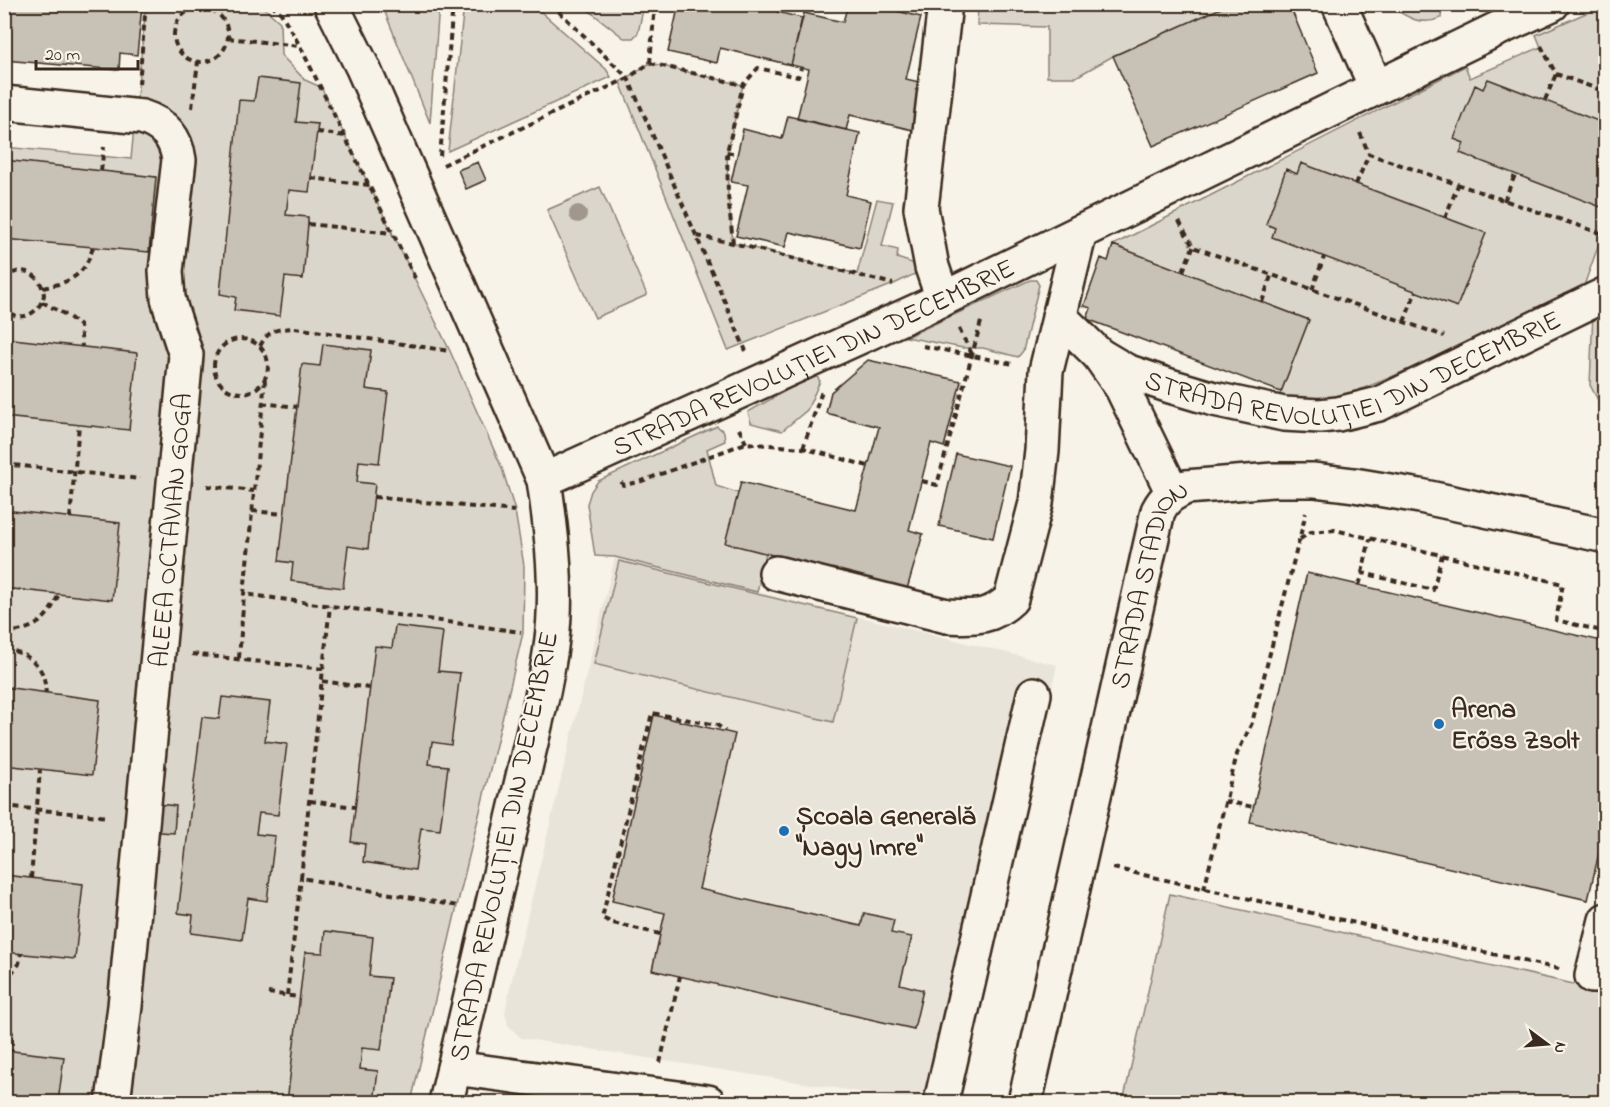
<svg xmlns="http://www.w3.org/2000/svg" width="1610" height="1107" font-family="'Indie Flower',sans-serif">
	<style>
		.built { fill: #e9e4d9 }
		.green { fill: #dbd6cb; stroke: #8b8074; stroke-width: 1.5 }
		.building { fill: #c8c1b6; stroke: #3b2a1e; stroke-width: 1.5 }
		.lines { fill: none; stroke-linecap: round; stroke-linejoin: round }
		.minor-casing { stroke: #3b2a1e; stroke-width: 38 }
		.path { stroke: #3b2a1e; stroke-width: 4; stroke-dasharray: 6 4.5; stroke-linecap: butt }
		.minor { stroke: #f7f3e8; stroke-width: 33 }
		.tree { fill: #a1978c }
		.poi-dot { fill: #1f6fb2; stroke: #f7f3e8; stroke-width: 2 }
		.labels { text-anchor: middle; stroke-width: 4.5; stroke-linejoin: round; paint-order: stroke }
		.street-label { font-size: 27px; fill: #3b2a1e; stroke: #f7f3e8 }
		.poi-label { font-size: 27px; font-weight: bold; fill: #3b2a1e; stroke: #f7f3e8; text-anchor: start }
	</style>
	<rect width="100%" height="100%" fill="#f7f3e8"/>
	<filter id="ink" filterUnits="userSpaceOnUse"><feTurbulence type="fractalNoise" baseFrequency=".0167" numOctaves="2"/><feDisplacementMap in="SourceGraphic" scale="12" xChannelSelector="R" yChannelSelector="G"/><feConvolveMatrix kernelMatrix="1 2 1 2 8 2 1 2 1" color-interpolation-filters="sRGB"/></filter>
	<g filter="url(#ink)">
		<path class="built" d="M615,557L1057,665L955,1102H923L521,1038L508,1025L505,1013L508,996Z"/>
		<path class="green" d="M146,5H261L280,22L281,55L305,80L321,87L450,351L502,468L515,511L524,566L523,633L457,906L411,1102H5L4,147L131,159Z
			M382,5H439L430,123Z
			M464,5H533L606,69L611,77L448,151Z
			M582,5H644L638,33L633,38H624Z
			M978,5H1230L1113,56L1076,77H1047V27L977,25Z
			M1388,5H1444L1442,6L1441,18C1420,27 1405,16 1388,5Z
			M1604,5H1605V242L1600,241L1581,294L1382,381L1318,406L1276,402L1281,392L1309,320L1113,245L1465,66L1470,78L1541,47L1536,35Z
			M650,63L743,85L727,152L728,195L733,243L857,274L877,199L893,202L882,246L898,250L897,258L915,264L919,272L894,284L728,350L620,82Z
			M600,187L647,295L595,318L547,210Z
			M1030,280H1036L1039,285L1023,351L1018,357L983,348H963L906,337Z
			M1605,306V413L1590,385L1593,312Z
			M815,374L820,381L807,410L782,431L751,423L748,412Z
			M717,426L724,432L725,441L707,449L716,486L738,493L766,553L757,592L615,557L595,556L587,504L591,491L598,481Z
			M619,561L857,618L833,722L594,664Z
			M1170,894L1605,991V1102H1123Z"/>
		<path class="building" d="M4,4H116L142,6L137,55L120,53L119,70L4,60Z
			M679,4H779L777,12L802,18L791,65L720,48L717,63L668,52Z
			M848,4H869L921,17L906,79L932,85L921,132L850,115L846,130L797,119L809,69L791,65L804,13L843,22Z
			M1230,4H1289L1318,73L1153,146L1113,56Z
			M258,78L301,83L296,122L318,124L309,192L289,190L286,215L308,217V224L303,279L285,277L280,316L234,310L236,297L220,294L239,100L254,101Z
			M1488,79L1606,124V209L1460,153L1464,143L1454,139L1475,85L1483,89Z
			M788,116L860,133L846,195L871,201L860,248L789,232L785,247L736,236L748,185L731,182L743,129L782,139Z
			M4,160L156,177L149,252L4,239Z
			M478,162L486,180L466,189L458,170Z
			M1301,163L1486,233L1457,307L1272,237L1275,228L1266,224L1286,169L1297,174Z
			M1113,245L1309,320L1281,392L1087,319L1091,308L1084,306L1101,258L1108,261Z
			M4,338L137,353L129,430L4,417Z
			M323,344L371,350L366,389L388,392L379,463L359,461L357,482L375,484L368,549L348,546L343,588L291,581L293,563L279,561L302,364L320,366Z
			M868,360L961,381L944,447L931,443L909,530L923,534L907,589L725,543L741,482L856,510L879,427L826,413L831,392Z
			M956,454L1010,466L993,538L939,526Z
			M4,510L120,523L112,600L4,588Z
			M1307,573L1606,642V823L1588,900L1250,822Z
			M395,626L443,632L438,671L460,673L451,745L432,742L429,764L448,766L440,830L421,828L415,870L363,862L365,844L351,842L375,646L392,648Z
			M4,687L100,700L92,775L4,765Z
			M222,697L270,702L265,741L287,744L278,815L259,813L256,834L275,836L267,901L248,898L242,940L191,933L193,915L178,913L202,717L219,719Z
			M654,715L735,734L699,889L861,926L864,913L894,920L891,933L912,937L900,984L923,990L914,1029L652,970L665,913L612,901Z
			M150,803L176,806L174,833L147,831Z
			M4,875L83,884L75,959L4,952Z
			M325,931L373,937L369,976L390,978L381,1050L362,1048L360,1069L378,1071L374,1102H287L305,952L323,953Z
			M4,1050L64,1057L58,1102H4Z"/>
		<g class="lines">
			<g class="minor-casing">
				<g id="minor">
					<path d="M331,4L363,68L544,480C552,535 559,591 551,647C549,662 546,677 543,692L446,1102"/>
					<path d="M1339,4L1376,87"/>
					<path d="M4,103L142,117C164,124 176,137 179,160L166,271L168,298L171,309L186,355L125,1006L113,1102"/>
					<path d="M943,299L932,267L921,208L945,4"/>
					<path d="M1059,316L1099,355L1122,388L1173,493"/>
					<path id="s1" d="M1099,355L1126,371L1170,386L1214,399L1284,414L1320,416L1338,414L1379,404L1606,294"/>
					<path id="s2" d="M544,480L943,299L1493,31L1552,4"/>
					<path d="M776,573L947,616C974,617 990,619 1011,599L1036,503L1042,451L1046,371L1080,232"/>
					<path d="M1592,976L1606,920"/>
					<path d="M454,1068L708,1102"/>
					<path d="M941,1102L1034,694"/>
					<path id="s3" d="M1025,1102L1158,511C1165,497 1172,494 1186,487L1273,480H1314L1354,485L1420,496L1606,536"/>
				</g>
			</g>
			<path class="path" d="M271,4L281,13L300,46L417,282
				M551,4L628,78L746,351
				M174 35a27 27 0 1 1 54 0a27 27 0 1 1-54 0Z
				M228,38L299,46
				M1541,46L1556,74L1606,92
				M650,63L655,4
				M139,84L146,4
				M1545,100L1556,74
				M192,108L198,62
				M317,132L345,136
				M1360,133L1369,154L1606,235
				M727,152L737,154
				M440,156L453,4
				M443,165L628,78L650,63L743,85
				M101,171L104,147
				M311,178L369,185
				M1356,184L1369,154
				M1504,201L1515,175
				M1445,218L1458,185
				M1179,221L1193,247L1444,336
				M308,224L392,233
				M1601,234L1606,222
				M697,236L733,243L893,284
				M733,243L728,195L727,152L743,85L758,68L798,77L801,68
				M1183,271L1193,247
				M4,279C22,263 41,273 44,295C39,315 20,324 4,308
				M43,288C70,282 85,276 93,247
				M1312,290L1324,257
				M42,302L68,316L80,326L82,347
				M1262,302L1271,276
				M1404,322L1416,291
				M959,329L973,356
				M214 366a27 27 0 1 1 54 0a27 27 0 1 1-54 0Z
				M260,346C269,329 277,329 295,328L450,351
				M923,346L1013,364
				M265,380L244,594L521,632
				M262,403L297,407
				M739,429L746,443
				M803,448L822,391
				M4,464L140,479
				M922,481L937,485L982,318
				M621,482L623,485L639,482L746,443L803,448L868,466
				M207,486L254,491
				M374,497L514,511
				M252,511L284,514
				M70,518L79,425
				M1300,539L1311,532L1335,530L1563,584L1556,620L1606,632
				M1362,573L1370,539
				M1359,585L1363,573L1433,590L1442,555
				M4,630V642
				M5,633C36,629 46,622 59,594
				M4,649C19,651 35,658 42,673C45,678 45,687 46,693
				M192,654L323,669L301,878L458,906
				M239,658L244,594
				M323,669L330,606
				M322,681L369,688
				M310,801L355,807
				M1225,801L1253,807
				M4,806L108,817
				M1113,868L1559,969
				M31,878L40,770
				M1204,889L1237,754L1252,723L1306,513
				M660,934L613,923L602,918L652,713L717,725L725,731
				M4,982L19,964L21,953
				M268,993L299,997
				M287,995L301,878
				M4,1020L12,1033V1051
				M660,1063L680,976"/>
			<use href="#minor" class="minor"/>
		</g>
		<circle class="tree" cx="578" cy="214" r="9"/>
	</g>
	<g class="poi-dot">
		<circle cx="1439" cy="724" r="6"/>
		<circle cx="784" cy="831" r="6"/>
	</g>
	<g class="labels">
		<g class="street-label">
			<text dy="9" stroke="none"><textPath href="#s1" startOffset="272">STRADA REVOLUȚIEI DIN DECEMBRIE</textPath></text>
			<text dy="9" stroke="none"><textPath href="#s2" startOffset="296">STRADA REVOLUȚIEI DIN DECEMBRIE</textPath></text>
			<text transform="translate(170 530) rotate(-85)" y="9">ALEEA OCTAVIAN GOGA</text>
			<text dy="9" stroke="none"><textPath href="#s3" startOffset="534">STRADA STADION</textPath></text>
			<text transform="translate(503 846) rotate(-78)" y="9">STRADA REVOLUȚIEI DIN DECEMBRIE</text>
		</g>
		<g class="poi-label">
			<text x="1451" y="717">Arena<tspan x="1451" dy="31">Erőss Zsolt</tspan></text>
			<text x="796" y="824">Școala Generală<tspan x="796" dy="31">"Nagy Imre"</tspan></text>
		</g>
	</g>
	<rect width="1610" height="1107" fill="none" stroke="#f7f3e8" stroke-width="24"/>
	<rect x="12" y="12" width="1586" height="1083" fill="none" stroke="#3b2a1e" stroke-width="2" filter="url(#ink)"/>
	<g transform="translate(1547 1044) rotate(106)" stroke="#f7f3e8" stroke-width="4.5" paint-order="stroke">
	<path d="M0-4.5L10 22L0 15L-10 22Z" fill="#3b2a1e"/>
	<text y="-9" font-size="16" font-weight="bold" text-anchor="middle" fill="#3b2a1e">N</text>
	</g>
	<path d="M36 60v9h102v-9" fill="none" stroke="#3b2a1e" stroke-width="3"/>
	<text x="45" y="60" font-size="18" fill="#3b2a1e" stroke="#f7f3e8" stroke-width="4.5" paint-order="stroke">20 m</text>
</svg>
